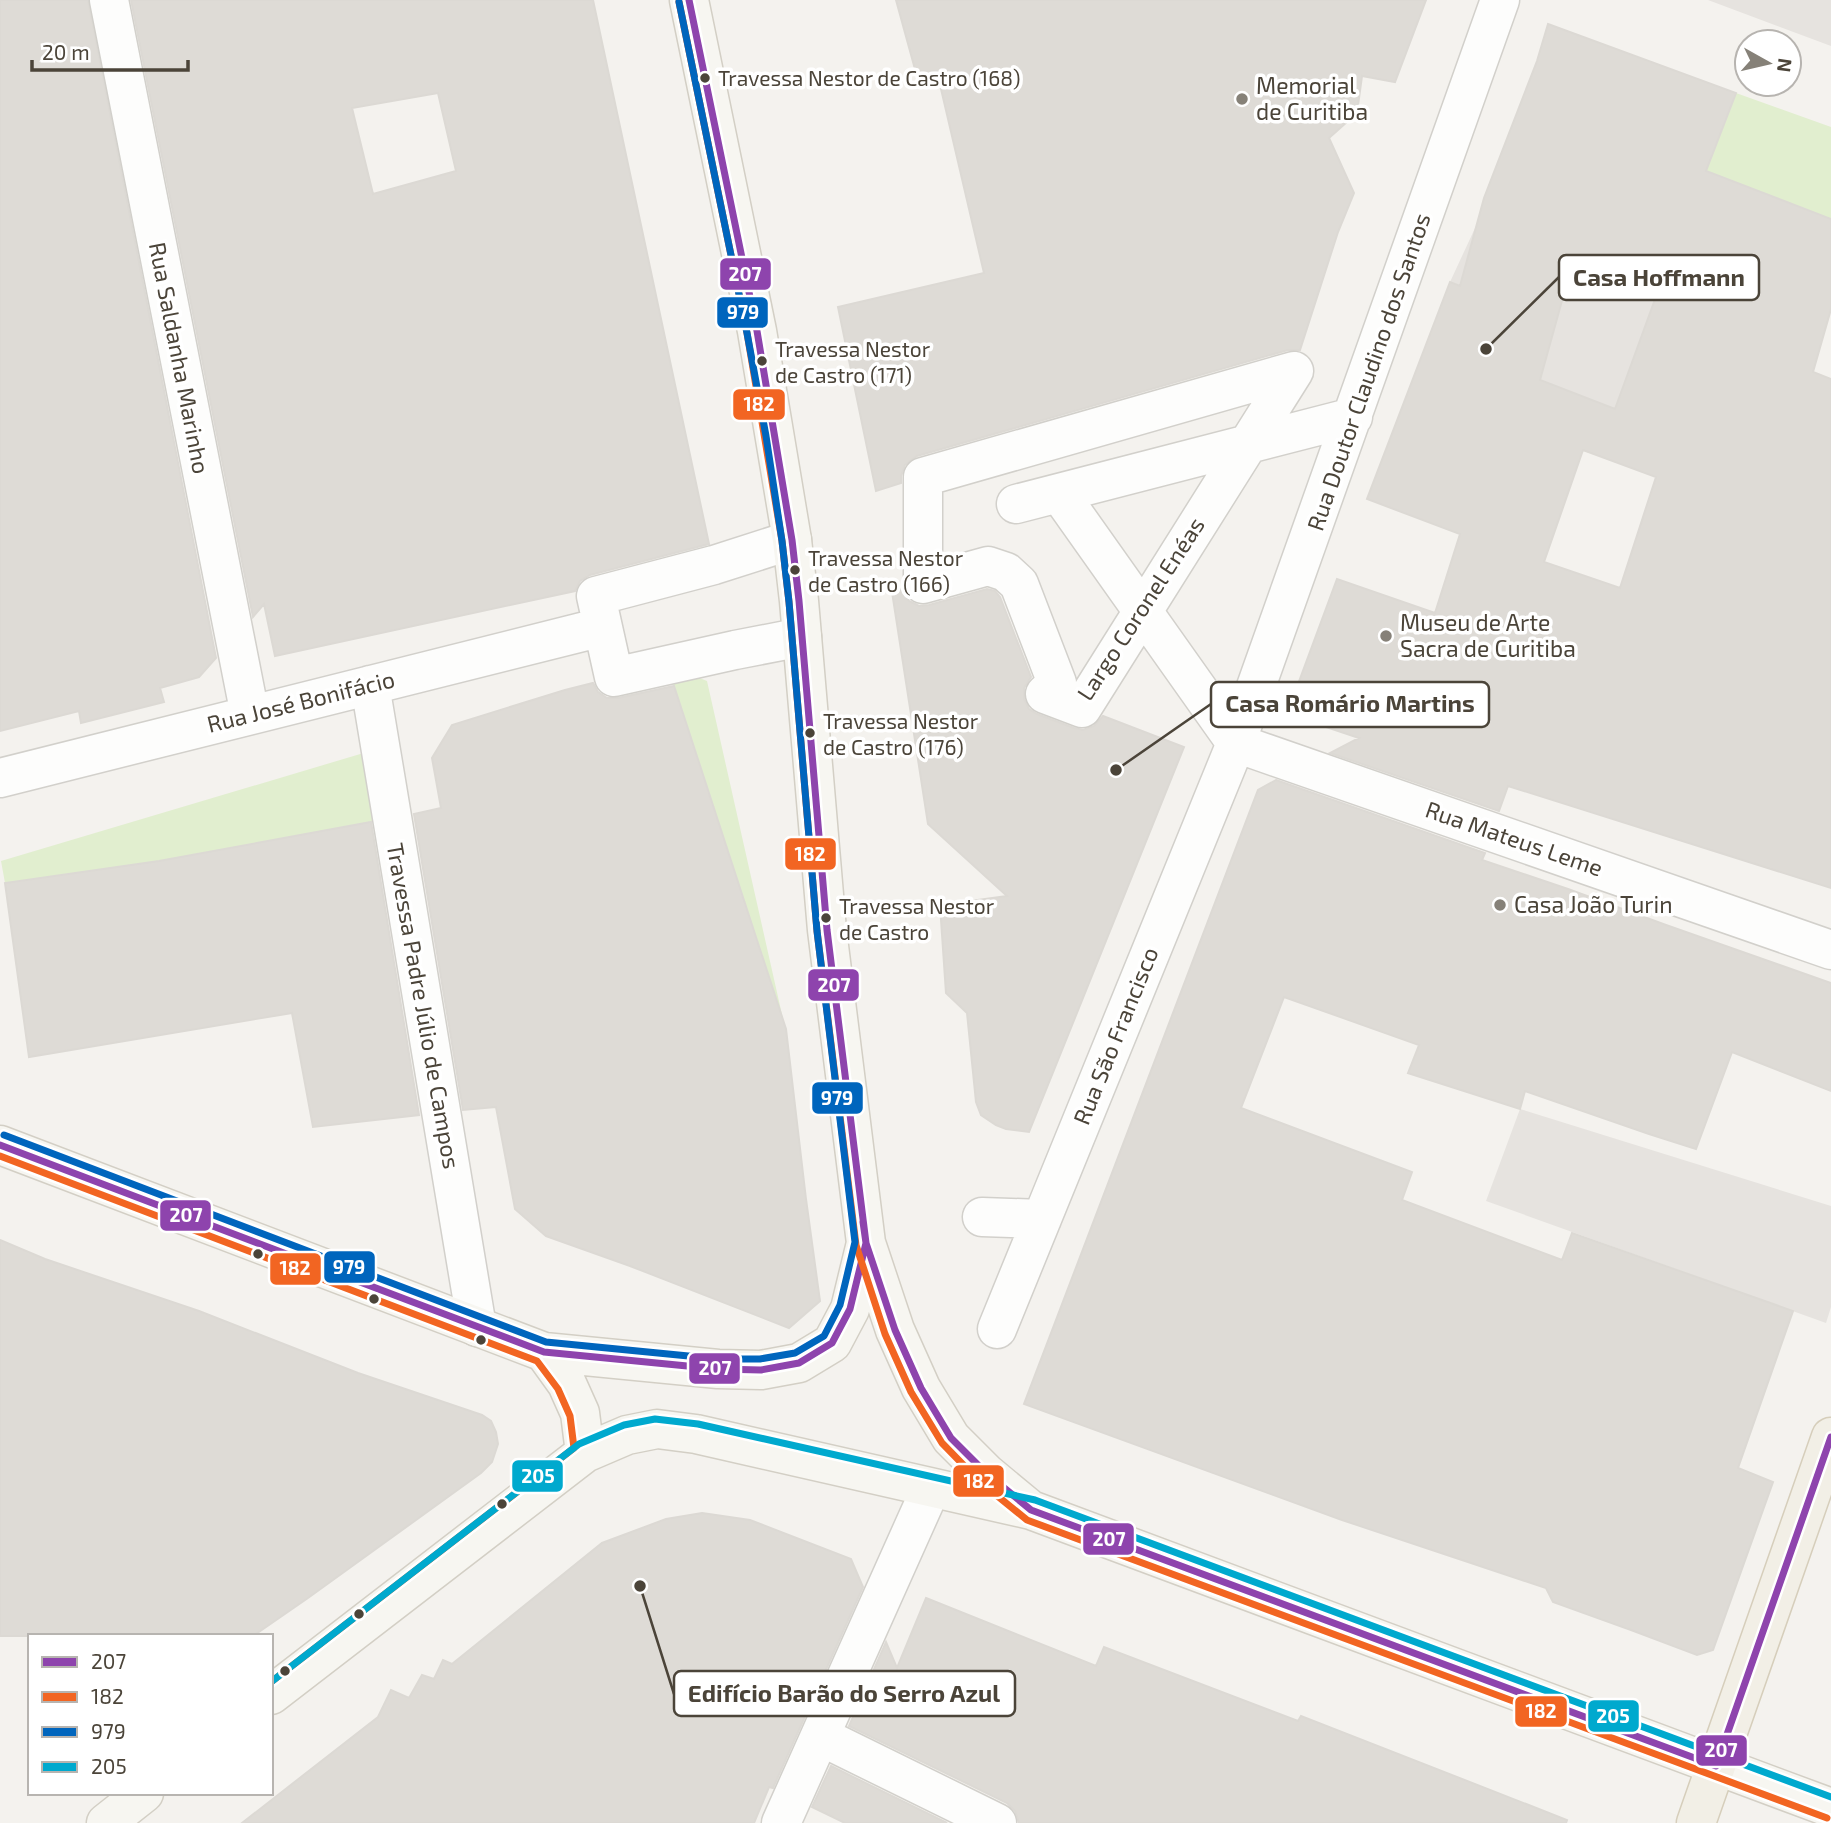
<svg xmlns="http://www.w3.org/2000/svg" width="1831" height="1823" font-family="'Exo 2',sans-serif">
	<style>
		.green { fill: #e1eecf }
		.parking { fill: #e6e3df }
		.building { fill: #dedbd6; stroke: #dcd9d4; stroke-width: 2; fill-rule: evenodd }
		.lines { fill: none; stroke-linecap: round; stroke-linejoin: round }
		.street-casing { stroke: #d2d0cb; stroke-width: 41 }
		.secondary-casing { stroke: #d3cfc5; stroke-width: 41 }
		.primary-casing { stroke: #d6cebb; stroke-width: 41 }
		.street { stroke: #fdfdfc; stroke-width: 38 }
		.secondary { stroke: #f7f6f1; stroke-width: 38 }
		.primary { stroke: #f2efe6; stroke-width: 38 }
		.bus-1-casing { stroke: #fff; stroke-width: 12 }
		.bus-2-casing { stroke: #fff; stroke-width: 12 }
		.bus-3-casing { stroke: #fff; stroke-width: 12 }
		.bus-4-casing { stroke: #fff; stroke-width: 12 }
		.bus-1 { stroke: #8e44ad; stroke-width: 7 }
		.bus-2 { stroke: #f26522; stroke-width: 7 }
		.bus-3 { stroke: #0065bd; stroke-width: 7 }
		.bus-4 { stroke: #00a9ce; stroke-width: 7 }
		.bus-dot { fill: #4b4439; stroke: #fff; stroke-width: 2.5 }
		.poi-dot { fill: #868178; stroke: #fff; stroke-width: 2.5 }
		.labels { text-anchor: middle; stroke-width: 7; stroke-linejoin: round; paint-order: stroke }
		.bus-label { font-size: 21px; fill: #4b4439; stroke: #fff; text-anchor: start }
		.poi-label { font-size: 23px; fill: #4b4439; stroke: #fff; text-anchor: start }
		.street-label { font-size: 23px; fill: #4b4439; stroke: #fff }
		.leader { fill: none; stroke: #4b4439; stroke-width: 2.5 }
		.callout-dot { fill: #4b4439; stroke: #fff; stroke-width: 2.5 }
		.callout { fill: #fff; stroke: #4b4439; stroke-width: 2.5 }
		.callout-label { font-size: 24px; text-anchor: middle; font-weight: bold; fill: #4b4439 }
		.line-badge { stroke: #fff; stroke-width: 2.5 }
		.badge-label { font-size: 19px; text-anchor: middle; font-weight: bold; fill: #fff }
	</style>
	<rect width="100%" height="100%" fill="#f4f2ee"/>
	<path class="green" d="M1736,93L1831,127V219L1627,141L1713,152Z
		M667,665L707,681L785,1028Z
		M367,752L380,820L159,861L5,883L1,861Z"/>
	<path class="parking" d="M1708,0H1831V46Z
		M1489,184L1674,248L1809,370L1831,379V540L1598,455L1583,451L1601,404L1540,380L1557,317L1450,282L1476,226Z
		M1520,1109L1831,1206V1307L1826,1323L1486,1201Z"/>
	<path class="building" d="M0,0H88L216,658L199,677L160,688L164,702L81,723L79,711L0,731Z
		M131,0H593L709,544L590,575L580,581L575,591L275,656L264,604L253,617ZM438,93L456,171L373,194L352,108Z
		M896,0H1426L1395,82L1362,76L1357,113L1329,138L1354,193L1338,232L1300,350H1288L917,456L905,465L901,476V483L876,491L838,307L984,273L938,76L918,80Z
		M1548,24L1736,93L1706,171L1831,219V309L1813,372L1831,379V888L1508,786L1499,811L1330,753L1359,738L1287,714L1337,579L1435,613L1460,534L1367,499L1450,282L1460,286L1484,198L1537,61ZM1573,261L1658,291L1615,409L1540,380ZM1583,450L1656,477L1620,588L1544,562Z
		M902,589L904,594L909,601L919,606L929,605L987,589L995,591L1000,597L1031,677L1024,688V699L1029,709L1037,714L1074,728L1083,730L1094,726L1103,716L1184,747L1029,1132L1006,1129L996,1125L981,1115L976,1102L967,1013L946,993L940,905L1007,896L928,824L892,592Z
		M593,683L598,692L607,698H618L674,686L786,1029L806,1199L820,1301L789,1328L630,1266L546,1236L515,1209L496,1107L463,1110L414,814L441,808L432,758L452,725L565,690Z
		M1276,780L1485,853L1482,860L1568,889L1666,925L1831,983V1091L1732,1052L1696,1149L1649,1134L1525,1091L1520,1109L1408,1073L1419,1045L1284,997L1241,1108L1412,1172L1402,1200L1562,1260L1572,1233L1793,1311L1738,1468L1773,1482L1713,1650L1697,1655L1631,1630L1553,1602L1546,1588L1342,1520L1024,1404L1258,790Z
		M371,822L419,1115L313,1127L292,1013L29,1057L5,883L159,861Z
		M0,1240L45,1259L199,1311L358,1373L482,1415L491,1421L496,1432L498,1444L492,1462L481,1473L308,1598L253,1636H0Z
		M702,1513L750,1520L851,1559L863,1587L773,1788L769,1787L754,1823H242L378,1717L391,1690L409,1698L422,1675L434,1679L443,1660L452,1664L602,1543L666,1519Z
		M926,1598L1096,1666L1104,1647L1298,1721L1301,1716L1567,1820L1566,1823H1019L1015,1811L1007,1803L849,1726L886,1642L897,1668Z
		M831,1766L947,1823H845L812,1807Z"/>
	<g class="lines">
		<g class="street-casing">
			<path id="street" d="M109,0L250,715
				M1294,371L1082,708L1045,694L1057,683L1019,584L1006,572L988,566L923,584V477Z
				M1059,493L1236,743
				M1016,504L1353,417
				M792,540L714,565L596,596L614,677L735,650L802,637
				M370,685L477,1327
				M1236,743L1831,950
				M0,778L602,627
				M982,1217L1042,1219
				M997,1329L1236,743L1500,0
				M820,1736L997,1823
				M781,1823L931,1488"/>
		</g>
		<g class="secondary-casing">
			<path id="secondary" d="M689,0L757,331L792,540L799,601L827,930L866,1243L895,1330L921,1388L951,1438L986,1473L1027,1507
				M0,1145L544,1352L718,1369L761,1370L799,1363L832,1343L850,1309L866,1243
				M544,1352L567,1384L580,1413L585,1453
				M271,1695L585,1453L627,1435L657,1429L696,1434L1031,1510L1831,1808
				M106,1823L144,1793"/>
		</g>
		<g class="primary-casing">
			<path id="primary" d="M1696,1823L1831,1437"/>
		</g>
		<use href="#street" class="street"/>
		<use href="#secondary" class="secondary"/>
		<use href="#primary" class="primary"/>
		<g class="bus-1-casing">
			<path id="bus-1" d="M689,0L757,331L792,540L799,601L827,930L866,1243L895,1330L921,1388L951,1438L986,1473L1031,1510L1716,1766L1831,1437
				M0,1145L544,1352L718,1369L761,1370L799,1363L832,1343L850,1309L866,1243L863,1222"/>
		</g>
		<g class="bus-2-casing">
			<path id="bus-2" d="M679,2L747,333L782,541L789,602L817,931L856,1245L885,1334L911,1392L942,1443L979,1481L1027,1520L1827,1818
				M0,1156L537,1361L558,1389L570,1416L574,1448L271,1682"/>
		</g>
		<g class="bus-3-casing">
			<path id="bus-3" d="M4,1135L546,1342L719,1359H760L795,1353L824,1336L840,1305L855,1242L817,931L789,602L782,541L766,436L747,333L679,2"/>
		</g>
		<g class="bus-4-casing">
			<path id="bus-4" d="M271,1682L579,1444L624,1425L655,1419L698,1424L1035,1500L1831,1797"/>
		</g>
		<use href="#bus-1" class="bus-1"/>
		<use href="#bus-2" class="bus-2"/>
		<use href="#bus-3" class="bus-3"/>
		<use href="#bus-4" class="bus-4"/>
	</g>
	<g class="bus-dot">
		<circle cx="705" cy="78" r="6"/>
		<circle cx="762" cy="361" r="6"/>
		<circle cx="795" cy="570" r="6"/>
		<circle cx="810" cy="733" r="6"/>
		<circle cx="826" cy="918" r="6"/>
		<circle cx="258" cy="1254" r="6"/>
		<circle cx="374" cy="1299" r="6"/>
		<circle cx="481" cy="1340" r="6"/>
		<circle cx="502" cy="1504" r="6"/>
		<circle cx="359" cy="1614" r="6"/>
		<circle cx="285" cy="1671" r="6"/>
	</g>
	<g class="poi-dot">
		<circle cx="1242" cy="99" r="7"/>
		<circle cx="1386" cy="636" r="7"/>
		<circle cx="1500" cy="905" r="7"/>
	</g>
	<g class="labels">
		<g class="bus-label">
			<text x="718" y="86">Travessa Nestor de Castro (168)</text>
			<text x="775" y="357">Travessa Nestor<tspan x="775" dy="26">de Castro (171)</tspan></text>
			<text x="808" y="566">Travessa Nestor<tspan x="808" dy="26">de Castro (166)</tspan></text>
			<text x="823" y="729">Travessa Nestor<tspan x="823" dy="26">de Castro (176)</tspan></text>
			<text x="839" y="914">Travessa Nestor<tspan x="839" dy="26">de Castro</tspan></text>
		</g>
		<g class="poi-label">
			<text x="1256" y="94">Memorial<tspan x="1256" dy="26">de Curitiba</tspan></text>
			<text x="1400" y="631">Museu de Arte<tspan x="1400" dy="26">Sacra de Curitiba</tspan></text>
			<text x="1514" y="913">Casa João Turin</text>
		</g>
		<g class="street-label">
			<text transform="translate(179 358) rotate(79)" y="8">Rua Saldanha Marinho</text>
			<text transform="translate(1369 372) rotate(-71)" y="8">Rua Doutor Claudino dos Santos</text>
			<text transform="translate(1141 609) rotate(-57)" y="8">Largo Coronel Enéas</text>
			<text transform="translate(301 702) rotate(-14)" y="8">Rua José Bonifácio</text>
			<text transform="translate(1514 839) rotate(19)" y="8">Rua Mateus Leme</text>
			<text transform="translate(423 1006) rotate(80)" y="8">Travessa Padre Júlio de Campos</text>
			<text transform="translate(1116 1036) rotate(-68)" y="8">Rua São Francisco</text>
		</g>
	</g>
	<path class="leader" d="M1486 349L1559 277M1116 770L1211 704M640 1586L674 1694"/>
	<g class="callout-dot">
		<circle cx="1486" cy="349" r="7"/>
		<circle cx="1116" cy="770" r="7"/>
		<circle cx="640" cy="1586" r="7"/>
	</g>
	<g class="callout">
		<rect x="1559" y="255" width="200" height="45" rx="7"/>
		<rect x="1211" y="682" width="278" height="45" rx="7"/>
		<rect x="674" y="1671" width="341" height="45" rx="7"/>
	</g>
	<g class="callout-label">
		<text x="1659" y="286">Casa Hoffmann</text>
		<text x="1350" y="712">Casa Romário Martins</text>
		<text x="844" y="1702">Edifício Barão do Serro Azul</text>
	</g>
	<g class="line-badge">
		<rect x="719" y="257" width="53" height="34" rx="7" fill="#8e44ad"/>
		<rect x="716" y="296" width="53" height="33" rx="7" fill="#0065bd"/>
		<rect x="732" y="388" width="54" height="33" rx="7" fill="#f26522"/>
		<rect x="784" y="837" width="53" height="34" rx="7" fill="#f26522"/>
		<rect x="807" y="968" width="53" height="34" rx="7" fill="#8e44ad"/>
		<rect x="811" y="1081" width="53" height="34" rx="7" fill="#0065bd"/>
		<rect x="159" y="1199" width="53" height="33" rx="7" fill="#8e44ad"/>
		<rect x="323" y="1250" width="53" height="34" rx="7" fill="#0065bd"/>
		<rect x="269" y="1252" width="53" height="34" rx="7" fill="#f26522"/>
		<rect x="688" y="1352" width="53" height="33" rx="7" fill="#8e44ad"/>
		<rect x="511" y="1459" width="53" height="34" rx="7" fill="#00a9ce"/>
		<rect x="952" y="1464" width="53" height="34" rx="7" fill="#f26522"/>
		<rect x="1082" y="1522" width="53" height="34" rx="7" fill="#8e44ad"/>
		<rect x="1514" y="1695" width="54" height="33" rx="7" fill="#f26522"/>
		<rect x="1587" y="1699" width="53" height="34" rx="7" fill="#00a9ce"/>
		<rect x="1695" y="1734" width="53" height="33" rx="7" fill="#8e44ad"/>
	</g>
	<g class="badge-label">
		<text x="745" y="281">207</text>
		<text x="743" y="319">979</text>
		<text x="759" y="411">182</text>
		<text x="810" y="861">182</text>
		<text x="834" y="992">207</text>
		<text x="837" y="1105">979</text>
		<text x="186" y="1222">207</text>
		<text x="349" y="1274">979</text>
		<text x="295" y="1275">182</text>
		<text x="715" y="1375">207</text>
		<text x="538" y="1483">205</text>
		<text x="979" y="1488">182</text>
		<text x="1109" y="1546">207</text>
		<text x="1541" y="1718">182</text>
		<text x="1613" y="1723">205</text>
		<text x="1721" y="1757">207</text>
	</g>
	<rect x="28" y="1634" width="245" height="161" fill="#ffffff" stroke="#b7b4b0" stroke-width="2"/>
	<rect x="42" y="1657" width="35" height="10" fill="#8e44ad" stroke="#b7b4b0" stroke-width="2"/>
	<text x="91" y="1669" font-size="21" fill="#4b4439">207</text>
	<rect x="42" y="1692" width="35" height="10" fill="#f26522" stroke="#b7b4b0" stroke-width="2"/>
	<text x="91" y="1704" font-size="21" fill="#4b4439">182</text>
	<rect x="42" y="1727" width="35" height="10" fill="#0065bd" stroke="#b7b4b0" stroke-width="2"/>
	<text x="91" y="1739" font-size="21" fill="#4b4439">979</text>
	<rect x="42" y="1762" width="35" height="10" fill="#00a9ce" stroke="#b7b4b0" stroke-width="2"/>
	<text x="91" y="1774" font-size="21" fill="#4b4439">205</text>
	<g transform="translate(1768 63) rotate(98)"><circle r="33" fill="#ffffff" stroke="#b7b4b0" stroke-width="2"/>
	<path d="M0-5L12 26L0 18L-12 26Z" fill="#868178"/>
	<text y="-10" font-size="19" font-weight="bold" text-anchor="middle" fill="#4b4439">N</text>
	</g>
	<path d="M32 60v10h156v-10" fill="none" stroke="#4b4439" stroke-width="3.5"/>
	<text x="42" y="60" font-size="21" fill="#4b4439" stroke="#ffffff" stroke-width="5" paint-order="stroke">20 m</text>
</svg>
